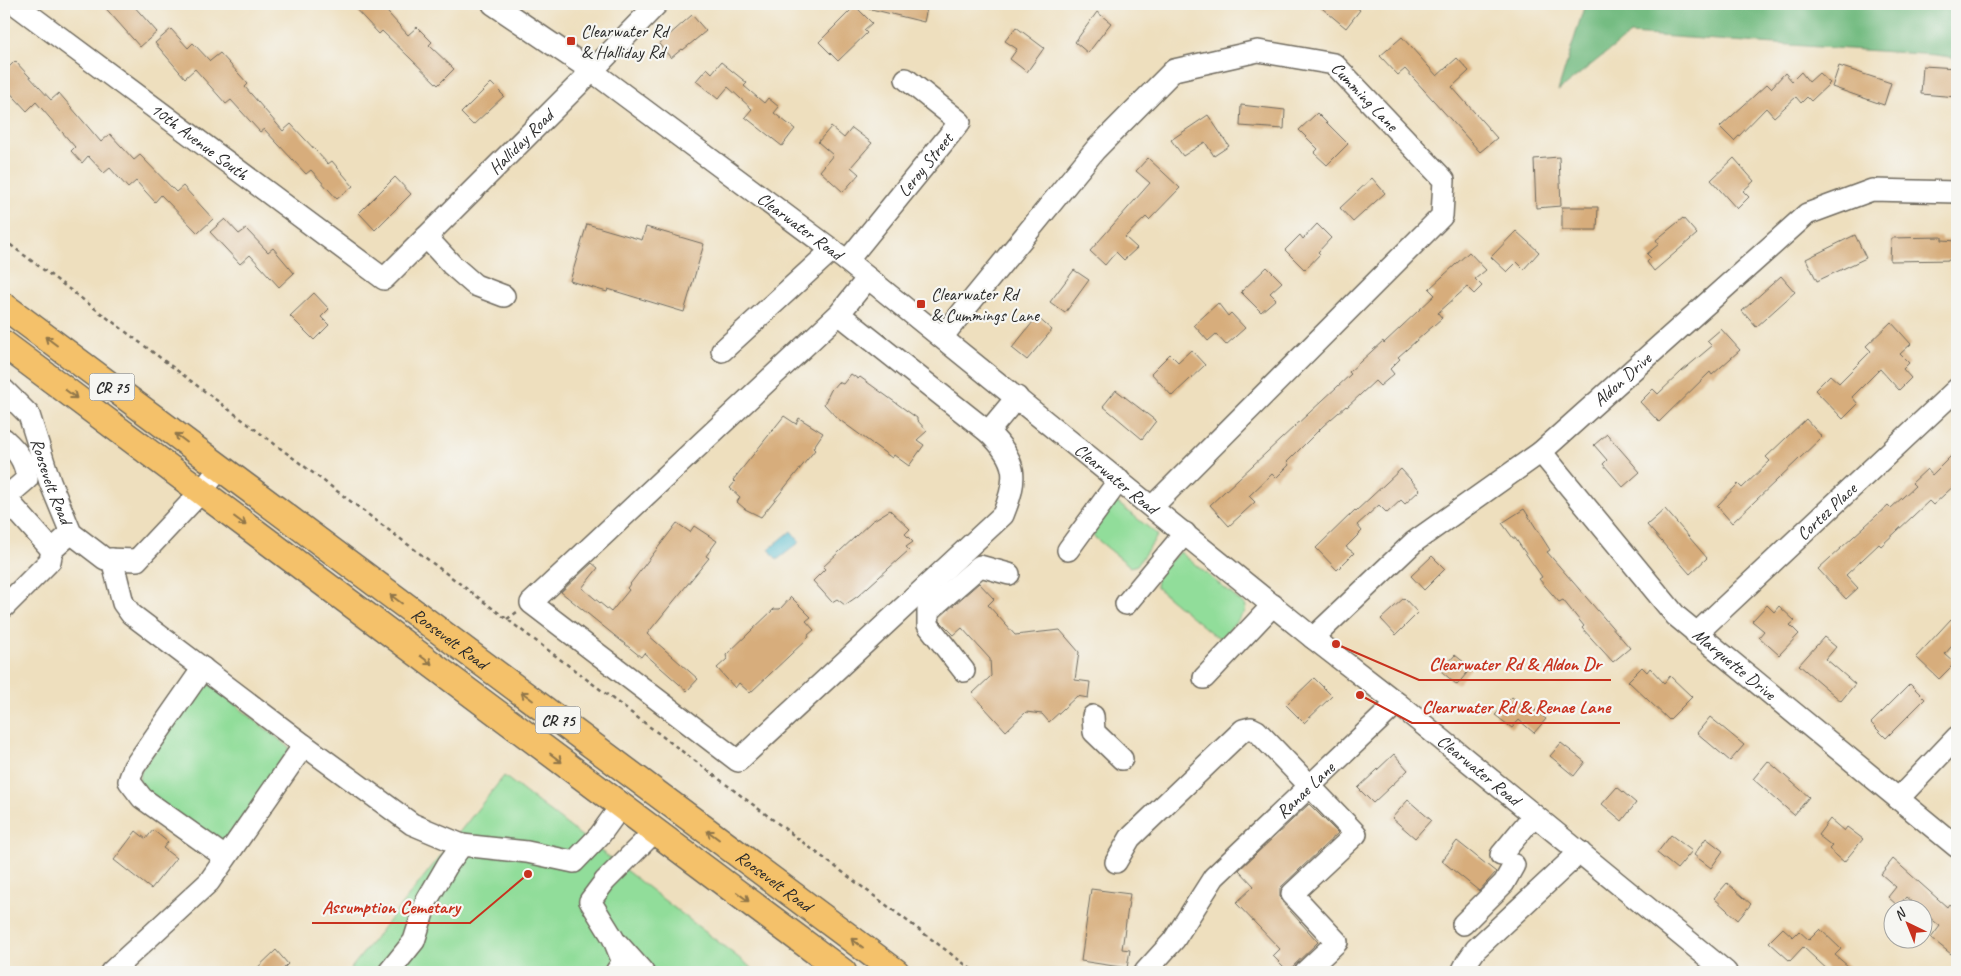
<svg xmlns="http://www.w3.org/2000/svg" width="1961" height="976" font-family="Caveat,sans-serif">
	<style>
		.green { fill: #91dd9a; stroke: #5e8462 }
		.forest { fill: #74bc82; stroke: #507456 }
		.water { fill: #4fb9cc; stroke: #3d727c }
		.building { fill: #d7ad7b }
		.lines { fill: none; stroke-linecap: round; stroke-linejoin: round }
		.minor-casing { stroke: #6f6a5e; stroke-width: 24 }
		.major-casing { stroke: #6f6a5e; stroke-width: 29 }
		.path { stroke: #6f6a5e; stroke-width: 2.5; stroke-dasharray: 4 4; stroke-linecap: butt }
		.minor { stroke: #fff; stroke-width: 21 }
		.major { stroke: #f4c16a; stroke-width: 26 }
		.oneway { stroke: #90764a }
		.poi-dot { fill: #c8321e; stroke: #f6f6f2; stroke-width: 2 }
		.labels { text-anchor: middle; stroke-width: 4.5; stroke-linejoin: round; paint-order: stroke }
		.shield { fill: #f6f6f2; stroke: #686867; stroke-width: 1 }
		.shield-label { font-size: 16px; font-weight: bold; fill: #2b2b2b }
		.poi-label { font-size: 18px; fill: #2b2b2b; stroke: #f6f6f2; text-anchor: start }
		.street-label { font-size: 18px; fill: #2b2b2b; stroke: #f6f6f2 }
		.leader { fill: none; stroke: #c8321e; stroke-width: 2 }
		.callout-dot { fill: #c8321e; stroke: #f6f6f2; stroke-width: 2 }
		.callout-label { font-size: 19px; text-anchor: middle; font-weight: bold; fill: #c8321e; stroke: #f6f6f2; stroke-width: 4.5; stroke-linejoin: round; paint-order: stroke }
	</style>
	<rect width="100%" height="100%" fill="#f6f6f2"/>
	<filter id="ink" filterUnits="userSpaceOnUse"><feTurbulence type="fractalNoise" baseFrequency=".02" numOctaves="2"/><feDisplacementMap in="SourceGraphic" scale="10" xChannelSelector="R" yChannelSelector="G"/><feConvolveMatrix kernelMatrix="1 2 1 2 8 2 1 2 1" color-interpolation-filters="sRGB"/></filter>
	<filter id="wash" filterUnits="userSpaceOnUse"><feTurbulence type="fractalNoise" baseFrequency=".0096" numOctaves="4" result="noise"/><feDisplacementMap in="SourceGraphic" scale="20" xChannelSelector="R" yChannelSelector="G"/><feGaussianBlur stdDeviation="1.12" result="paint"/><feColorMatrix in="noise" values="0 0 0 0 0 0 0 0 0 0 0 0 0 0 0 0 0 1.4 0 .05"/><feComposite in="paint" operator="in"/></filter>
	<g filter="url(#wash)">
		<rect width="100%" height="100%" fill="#eedfbe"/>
		<path class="green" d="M1114,500L1158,535L1137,565L1131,567L1093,536V521Z
			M1180,552L1246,606L1245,612L1221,638L1215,636L1156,587L1158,572Z
			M208,683L290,748L228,842H217L144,791L139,780L141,771L202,685Z
			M504,776L757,972H348Z"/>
		<path class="forest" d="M1585,4H1957V58L1936,55L1630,34L1558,91Z"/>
		<path class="water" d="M791,531L800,542L777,560L769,549Z"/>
		<g id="blocks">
			<path class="building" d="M102,4H132L157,32L140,47Z
				M351,4H380L408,35L417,27L432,42L429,45L454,69L438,85L382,31L379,34Z
				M867,4H928L924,22L867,8Z
				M1317,4H1352L1360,10L1346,28Z
				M855,6L872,23L864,30L867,33L838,61L819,42Z
				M1097,12L1111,23L1088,53L1075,42Z
				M692,15L706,31L683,50L682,49L671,58L659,44Z
				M1016,27L1044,48L1027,72L1010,59L1017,49L1005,41Z
				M171,29L188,48L193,43L210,61L220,53L248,84L245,87L283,131L291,124L328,164L332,161L353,186L337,199L311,170L306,174L264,129L260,132L231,100L226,104L195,69L185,78L155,43Z
				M1402,37L1437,76L1457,58L1469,71L1452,87L1497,138L1480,152L1405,69L1398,75L1380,56Z
				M15,61L51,100L59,93L101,142L110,134L134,160L140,155L176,192L183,186L213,219L198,233L161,195L155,202L136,181L128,188L110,168L104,173L88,156L82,163L71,151L75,147L36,102L27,111L4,86V72Z
				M721,62L747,83L744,86L764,103L768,98L779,107L774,113L795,129L782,146L745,117L752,109L728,87L718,99L696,81L707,68L712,73Z
				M1839,66L1891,83L1884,105L1832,87Z
				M1923,66L1957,68V97L1921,94Z
				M1801,72L1809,82L1819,73L1830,83L1811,101L1807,97L1801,103L1796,97L1774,117L1766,108L1734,141L1720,127L1767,84L1771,88L1785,73L1792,81Z
				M491,83L504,96L473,125L461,113Z
				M1241,105L1285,110L1284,129L1240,126Z
				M1317,113L1348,144L1327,165L1314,153L1318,149L1299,130Z
				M1208,115L1229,146L1214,156L1205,142L1183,156L1171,140Z
				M831,127L844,138L852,128L872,143L851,167L859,174L843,192L820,171L833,155L818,142Z
				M1559,157L1561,206L1536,208L1534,159Z
				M1148,158L1180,188L1149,220L1146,217L1125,237L1137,248L1124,260L1116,252L1105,265L1090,251L1150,183L1136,171Z
				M1734,158L1754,181L1743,191L1749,197L1737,209L1711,180Z
				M395,177L411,194L375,230L359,213Z
				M1372,178L1385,193L1353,222L1340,208Z
				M1562,207H1598L1597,230H1562Z
				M1683,218L1697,234L1654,271L1647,262L1651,258L1647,254L1659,244L1656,240Z
				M225,219L239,234L246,229L268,252L273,248L294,273L279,287L250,255L240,264L210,232Z
				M587,224L642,240L646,227L704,244L684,312L608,289L607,292L570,281Z
				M1317,224L1331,238L1318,252L1320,254L1305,270L1285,250L1300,235L1303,239Z
				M1516,231L1539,252L1524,269L1517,262L1507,272L1491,257Z
				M1855,235L1866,258L1817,281L1806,259Z
				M1942,237V240L1957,241V260L1890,261L1891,238Z
				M1469,252L1486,270L1475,279L1482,286L1474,294L1467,287L1438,313L1442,318L1398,357L1400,359L1390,369L1394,374L1380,386L1375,381L1347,407L1346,406L1323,426L1287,462L1289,465L1276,478L1272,474L1249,496L1255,502L1229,526L1210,505L1351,374L1349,372L1383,341L1384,343L1435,295L1429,289Z
				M1267,267L1282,282L1270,293L1276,299L1261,312L1241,292Z
				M1074,270L1089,280L1065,313L1050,302Z
				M1781,276L1795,292L1756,327L1742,311Z
				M314,293L329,309L321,317L329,325L314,340L290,316Z
				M1218,303L1228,316L1231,313L1245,328L1226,345L1216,334L1208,341L1194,325Z
				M1037,317L1052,330L1027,360L1012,348Z
				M1891,322L1911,344L1900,354L1909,363L1903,369L1911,378L1899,390L1880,369L1852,397L1858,404L1843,419L1815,390L1830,375L1839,383L1871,351L1866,346Z
				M1721,329L1740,350L1712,375L1710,372L1659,422L1640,402L1653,389L1658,394L1682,371L1712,346L1707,341Z
				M1191,350L1205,365L1172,396L1151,373L1170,354L1178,362Z
				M851,374L858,379L860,377L917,418V420L927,431L917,440L924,445L909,466L894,455L892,458L837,418L824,404L831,390L838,382L843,384Z
				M1116,390L1156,421L1142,439L1103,406Z
				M784,416L796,424L799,418L823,433L813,448L815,450L761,517L745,509L737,502L740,497L730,488L735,482L733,480Z
				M1806,419L1822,437L1732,523L1717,506L1738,484L1742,488L1770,461L1766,457Z
				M1607,434L1640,472L1623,487L1603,464L1607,460L1594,445Z
				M1957,450V483L1933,505L1929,501L1881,546L1879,544L1846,575L1858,588L1846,599L1818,569L1888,505L1891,508L1915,486L1912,483L1927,469L1932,475Z
				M1401,469L1420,490L1405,504L1401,500L1387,513L1379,505L1357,525L1362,531L1346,547L1354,553L1337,570L1316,548L1355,510L1356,511Z
				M1524,509L1550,550L1547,552L1630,648L1613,662L1582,628L1584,626L1563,600L1559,602L1539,579L1542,577L1515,538H1513L1502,523Z
				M1665,509L1707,558L1690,574L1647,525Z
				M890,510L910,529L905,534L913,542L906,547L909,550L858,596L845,605L837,599L832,602L813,581L825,569L823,567L872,521Z
				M677,523L690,532L694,526L717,541L706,556L709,558L647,634L698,679L687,691L644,653L641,657L561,592L592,563L598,568L582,588L611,612L629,590L627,588Z
				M1432,556L1445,569L1424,590L1411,576Z
				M979,583L994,599L988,605L1015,635L1060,630L1079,652L1075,680L1090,682L1088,698L1077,696L1049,722L1042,714L1026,712L1006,731L972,694L991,676L990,659L962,628L954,635L940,621V617Z
				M791,597L811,617L806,621L814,630L808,635L809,637L750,693L739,683L735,688L717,668L727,659L726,655L774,609H780Z
				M1404,598L1418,613L1396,635L1381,619Z
				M1767,605L1774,612L1779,606L1795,621L1790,625L1799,634L1779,655L1759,637L1764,631L1752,621Z
				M1951,619L1957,624V640L1945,654L1955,663L1939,679L1916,657Z
				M1824,637L1836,647L1826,659L1855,684L1841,701L1799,665Z
				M1455,655L1471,668L1457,685L1441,671Z
				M1642,667L1647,672L1650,668L1664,683L1670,676L1692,697L1669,720L1628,681Z
				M1314,678L1332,696L1304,723L1286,705Z
				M1910,684L1925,699L1886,738L1871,723Z
				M1512,697L1527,709L1530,706L1546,719L1534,733L1519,720L1512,728L1495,715Z
				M1710,717L1744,745L1730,761L1697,733Z
				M1561,743L1585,762L1574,776L1550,756Z
				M1394,754L1408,770L1373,803L1358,788Z
				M1768,761L1809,797L1794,815L1753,779Z
				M1617,787L1636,803L1622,821L1602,804Z
				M1408,800L1431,820L1415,838L1392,818Z
				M1309,804L1338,833L1280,888V896L1283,903L1318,942L1288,971L1273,956L1280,949L1236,903L1254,886L1239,870Z
				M1830,819L1844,831L1847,827L1863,839L1844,862L1829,849L1832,846L1818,835Z
				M153,830L168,842L163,848L176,858L151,889L114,860L136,831L146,839Z
				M1671,835L1692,851L1677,869L1657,853Z
				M1706,838L1723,851L1711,868L1694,855Z
				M1457,841L1496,872L1479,891L1442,861Z
				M1893,859L1947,907L1949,904L1957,911V946L1951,954L1931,938L1940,926L1924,913V908H1919L1906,897L1898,906L1888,897L1896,887L1881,874Z
				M1727,883L1751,904L1738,920L1714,898Z
				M1091,889L1130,894L1122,949L1130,950L1127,968L1081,961Z
				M1783,928L1793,937L1799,931L1809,940L1820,929L1841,949L1835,955L1855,972H1830L1803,947L1790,961L1769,942Z
				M276,950L288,964L280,972H253Z"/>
		</g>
	</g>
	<g filter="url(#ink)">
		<use href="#blocks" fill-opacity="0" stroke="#6f6a5e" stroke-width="1"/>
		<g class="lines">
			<g class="minor-casing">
				<g id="minor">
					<path id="s1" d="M15,4L384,279L592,71L657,4"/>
					<path id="s2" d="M493,4L592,71L847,261L1313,638L1397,703L1726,972"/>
					<path d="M426,237L452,265L475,285L504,296"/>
					<path id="s3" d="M847,261L960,122L906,79"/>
					<path d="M839,314L988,432C1018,461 1018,478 1003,515L738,761L531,603L839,314L868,278"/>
					<path id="s4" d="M942,337L1095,150L1174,70L1258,51L1334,64L1444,180L1442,216L1152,507"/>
					<path d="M722,351L832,250"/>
					<path id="s5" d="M4,390L29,415L50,482L71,533L105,559L137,560L201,492L220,468"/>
					<path d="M988,432L1017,397"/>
					<path d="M4,439C17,451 25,460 27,479L5,498"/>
					<path id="s6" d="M1541,452L1676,616L1957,847"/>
					<path d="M4,496L52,550L71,533"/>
					<path d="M1068,550L1119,480"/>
					<path d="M112,559L123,603L131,614L304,745L412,824L462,845"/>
					<path d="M1126,604L1185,533"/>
					<path d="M4,607L50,561L52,550"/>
					<path id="s7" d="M1696,634L1957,389"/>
					<path id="s8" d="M1313,638L1414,542L1541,452L1807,214L1872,190L1957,192"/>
					<path d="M203,668L134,767L129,781L142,798L225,857"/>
					<path d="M964,671L928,625V611L980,566L1009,574"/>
					<path d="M1204,678L1273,605"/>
					<path d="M1093,716L1094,732L1122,759"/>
					<path d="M1898,799L1957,737"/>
					<path d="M1501,855L1534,815"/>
					<path d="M1116,862L1130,838L1243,730L1251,728L1257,731L1356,834L1292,894L1337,942L1305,972"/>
					<path d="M1463,924L1504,883L1514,865"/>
					<path d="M618,944L643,972"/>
					<path d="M111,972L209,882L304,745"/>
					<path d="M389,972L414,941L427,900L448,864L462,845L527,852L574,862L600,835L621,806"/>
					<path d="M616,972L623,962L613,938L590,901L605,881L655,831"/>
					<path id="s9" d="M1145,972L1174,940L1214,877L1397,703"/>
					<path d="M1462,972L1467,962L1476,949L1580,852"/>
				</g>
			</g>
			<g class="major-casing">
				<g id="major">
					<path id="s10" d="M4,306L896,972"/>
					<path d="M4,344L843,972"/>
				</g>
			</g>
			<path class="path" d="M4,240L975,972
				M507,619L517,612"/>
			<use href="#minor" class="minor"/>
			<use href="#major" class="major"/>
		</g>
		<defs><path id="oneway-shaft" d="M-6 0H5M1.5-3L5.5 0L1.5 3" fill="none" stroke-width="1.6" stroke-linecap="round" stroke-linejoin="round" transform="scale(1.25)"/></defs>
		<g class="oneway">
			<use href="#oneway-shaft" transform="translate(51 341) rotate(-143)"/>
			<use href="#oneway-shaft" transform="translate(71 394) rotate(37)"/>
			<use href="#oneway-shaft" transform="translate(181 438) rotate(-143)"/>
			<use href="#oneway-shaft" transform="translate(240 521) rotate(37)"/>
			<use href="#oneway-shaft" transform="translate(396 599) rotate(-143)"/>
			<use href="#oneway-shaft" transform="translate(426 660) rotate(37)"/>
			<use href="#oneway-shaft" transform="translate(527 696) rotate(-143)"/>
			<use href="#oneway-shaft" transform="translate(556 758) rotate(37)"/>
			<use href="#oneway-shaft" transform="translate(713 835) rotate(-143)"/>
			<use href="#oneway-shaft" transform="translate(743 897) rotate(37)"/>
			<use href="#oneway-shaft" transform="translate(857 943) rotate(-143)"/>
		</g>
	</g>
	<g class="poi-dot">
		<rect x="566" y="36" width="10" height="10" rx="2.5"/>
		<rect x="916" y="299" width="10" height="10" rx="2.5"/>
	</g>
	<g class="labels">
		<g class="shield">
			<rect x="89.5" y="373.5" width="45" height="27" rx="4"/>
			<rect x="535.5" y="706.5" width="45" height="27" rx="4"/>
		</g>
		<g class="shield-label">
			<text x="112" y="393">CR 75</text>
			<text x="558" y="726">CR 75</text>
		</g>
		<g class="poi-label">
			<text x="581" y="37">Clearwater Rd<tspan x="581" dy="21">&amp; Halliday Rd</tspan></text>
			<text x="931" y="300">Clearwater Rd<tspan x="931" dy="21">&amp; Cummings Lane</tspan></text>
		</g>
		<g class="street-label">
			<text dy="6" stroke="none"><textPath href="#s4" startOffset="562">Cumming Lane</textPath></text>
			<text dy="6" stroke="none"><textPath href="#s1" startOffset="230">10th Avenue South</textPath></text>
			<text dy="6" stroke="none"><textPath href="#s1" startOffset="654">Halliday Road</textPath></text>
			<text dy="6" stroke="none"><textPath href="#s3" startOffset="124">Leroy Street</textPath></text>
			<text dy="6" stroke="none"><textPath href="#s2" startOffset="379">Clearwater Road</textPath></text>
			<text dy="6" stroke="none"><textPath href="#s8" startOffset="404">Aldon Drive</textPath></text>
			<text dy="6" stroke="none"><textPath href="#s2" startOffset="784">Clearwater Road</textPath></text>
			<text dy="6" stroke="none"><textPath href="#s5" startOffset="105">Roosevelt Road</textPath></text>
			<text dy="6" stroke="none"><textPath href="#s7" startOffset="179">Cortez Place</textPath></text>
			<text dy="6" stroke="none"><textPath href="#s10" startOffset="556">Roosevelt Road</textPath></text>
			<text dy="6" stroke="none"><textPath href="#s6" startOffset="288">Marquette Drive</textPath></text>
			<text dy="6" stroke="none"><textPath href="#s2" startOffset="1249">Clearwater Road</textPath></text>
			<text dy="6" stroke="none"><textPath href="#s9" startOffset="244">Ranae Lane</textPath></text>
			<text dy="6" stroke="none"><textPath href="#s10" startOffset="961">Roosevelt Road</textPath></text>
		</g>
	</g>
	<path class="leader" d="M1336 644L1419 680H1611M1360 695L1412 723H1620M528 874L470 923H312"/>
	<g class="callout-dot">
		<circle cx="1336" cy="644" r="5"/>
		<circle cx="1360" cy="695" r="5"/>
		<circle cx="528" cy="874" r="5"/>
	</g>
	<g class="callout-label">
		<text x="1515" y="670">Clearwater Rd &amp; Aldon Dr</text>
		<text x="1516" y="713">Clearwater Rd &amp; Renae Lane</text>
		<text x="391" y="913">Assumption Cemetary</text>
	</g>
	<rect width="1961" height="976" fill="none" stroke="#f6f6f2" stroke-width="20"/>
	<g transform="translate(1908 924) rotate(317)"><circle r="24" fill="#f6f6f2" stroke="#a5a5a2"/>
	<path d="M0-4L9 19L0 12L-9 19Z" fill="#c8321e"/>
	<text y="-8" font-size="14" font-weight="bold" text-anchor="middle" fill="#2b2b2b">N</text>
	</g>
</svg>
